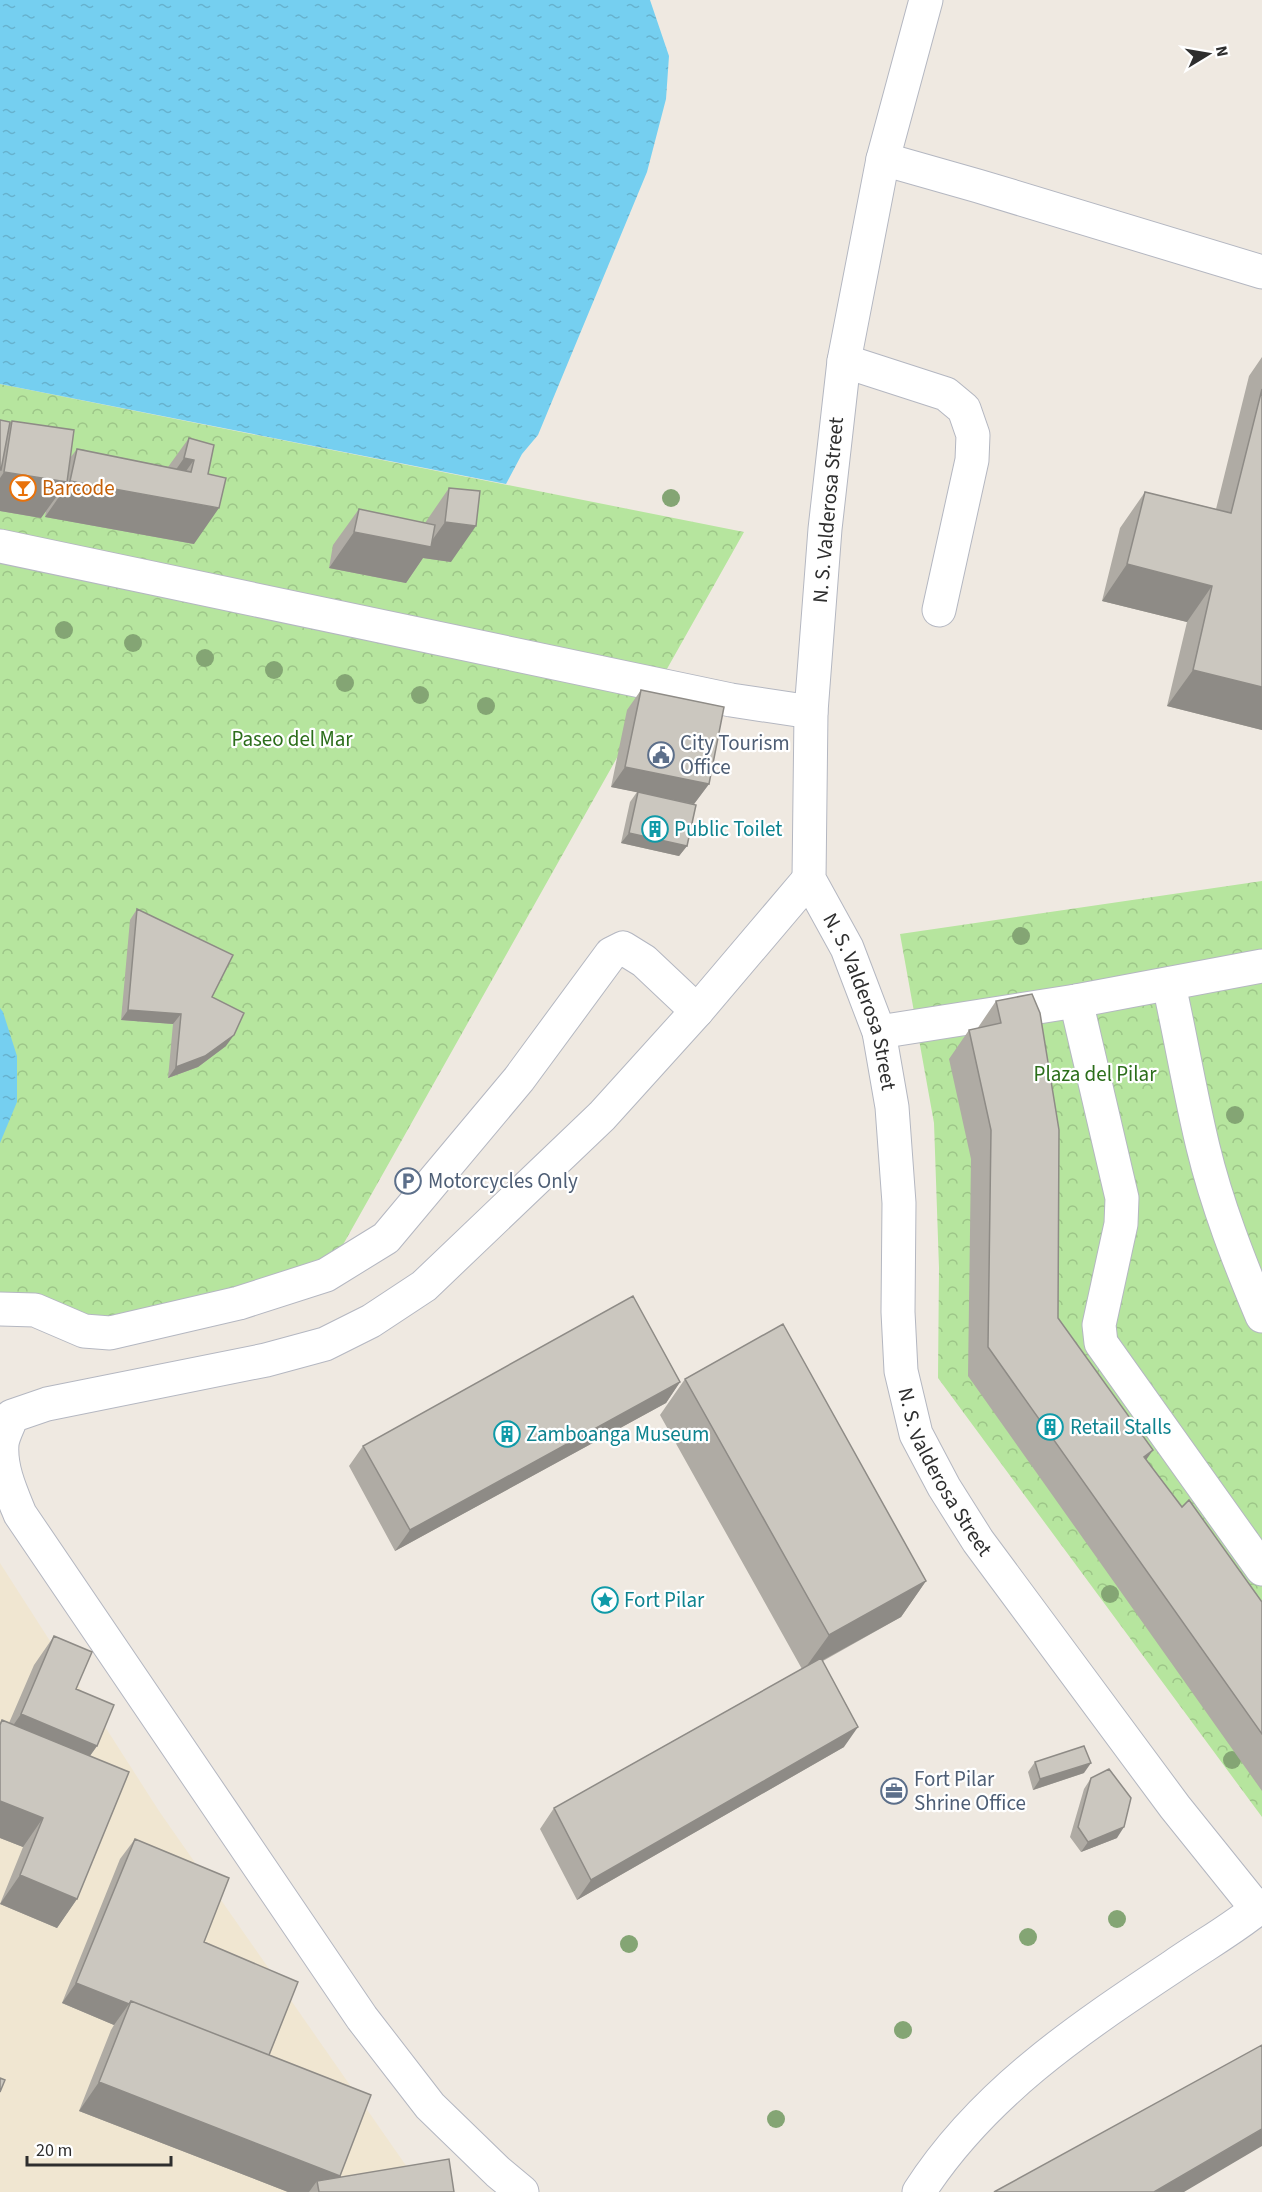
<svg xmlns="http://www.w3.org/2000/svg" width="1262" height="2192" font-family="'Source Sans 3',sans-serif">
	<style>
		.education { fill: #f0e6d1 }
		.park { fill: url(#park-crowns) }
		.water { fill: url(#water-ripples) }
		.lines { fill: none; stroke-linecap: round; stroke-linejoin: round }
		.minor-casing { stroke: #b4b7c1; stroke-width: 35 }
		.minor { stroke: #fff; stroke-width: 33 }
		.tree { fill: #84a574 }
		.wall { fill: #afaba4 }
		.shaded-wall { fill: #8e8b86 }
		.building { fill: #cbc7bf; stroke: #8e8b86; stroke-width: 1.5 }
		.labels { text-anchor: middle; stroke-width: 4.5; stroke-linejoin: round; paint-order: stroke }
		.food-label { font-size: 21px; fill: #c56008; stroke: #fff; text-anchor: start }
		.street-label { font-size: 21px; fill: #2e2e2e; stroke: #fff }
		.park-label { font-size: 21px; fill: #2c6e1b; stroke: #fff }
		.service-label { font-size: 21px; fill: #4e5e75; stroke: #fff; text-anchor: start }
		.culture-label { font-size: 21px; fill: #0d838f; stroke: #fff; text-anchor: start }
	</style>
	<defs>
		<pattern id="park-crowns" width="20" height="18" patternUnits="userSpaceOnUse" patternTransform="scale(1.5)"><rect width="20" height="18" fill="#b6e59e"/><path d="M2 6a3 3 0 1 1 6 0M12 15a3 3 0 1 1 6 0" fill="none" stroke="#9dc588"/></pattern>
		<pattern id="water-ripples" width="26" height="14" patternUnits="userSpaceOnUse" patternTransform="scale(1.5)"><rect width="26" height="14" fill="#75cff0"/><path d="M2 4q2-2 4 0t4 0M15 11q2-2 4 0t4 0" fill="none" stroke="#66b2ce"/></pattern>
	</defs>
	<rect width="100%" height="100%" fill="#efe9e1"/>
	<path class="education" d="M0,1563L159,1811L407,2167L435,2192H0Z"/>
	<path class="park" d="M0,384L744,532L326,1275L112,1330L0,1308Z
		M1262,881V1817L938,1378L939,1268L934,1123L900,934Z"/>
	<path class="water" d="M0,0H650L669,56L666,99L647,172L538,435L522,454L506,484L0,384Z
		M0,1008L3,1012L17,1056V1102L0,1143Z"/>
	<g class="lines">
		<g class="minor-casing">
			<g id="minor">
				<path id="s1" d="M926,0L883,159L844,361L825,529L811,712L809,879L847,948L879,1032L892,1107L899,1203L898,1312L901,1371L916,1434L944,1487L978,1541L1175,1807L1257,1909"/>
				<path d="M883,159L978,186L1262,272"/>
				<path d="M844,361L946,394L964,409L973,435L972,460L939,610"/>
				<path d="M0,546L731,700L811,712"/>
				<path d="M1169,985C1181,1039 1190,1093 1203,1147C1217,1205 1239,1261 1262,1316"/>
				<path d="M1076,1001L1122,1198L1121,1224L1099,1325L1101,1343L1262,1569"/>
				<path d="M879,1032L1076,1001L1262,966"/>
				<path d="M0,1309L35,1310L84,1331L110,1333L239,1303L326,1275L386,1238L519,1079L611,954L623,948L644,961L697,1011"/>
				<path d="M522,2192L498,2172L430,2106L362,2018L20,1514C11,1492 0,1468 2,1444C3,1435 9,1425 12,1416L47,1404L266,1360L325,1344L371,1321L424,1286L602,1116L697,1011L809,879"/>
				<path d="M919,2192C982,2094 1077,2030 1172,1967C1202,1946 1235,1928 1262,1905"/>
			</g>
		</g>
		<use href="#minor" class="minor"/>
	</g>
	<g class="tree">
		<circle cx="671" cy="498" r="9"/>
		<circle cx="64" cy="630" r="9"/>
		<circle cx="133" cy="643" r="9"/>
		<circle cx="205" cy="658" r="9"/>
		<circle cx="274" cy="670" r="9"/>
		<circle cx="345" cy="683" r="9"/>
		<circle cx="420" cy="695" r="9"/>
		<circle cx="486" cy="706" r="9"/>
		<circle cx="1021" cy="936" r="9"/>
		<circle cx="1235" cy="1115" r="9"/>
		<circle cx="1110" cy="1594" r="9"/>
		<circle cx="1232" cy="1760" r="9"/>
		<circle cx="1117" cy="1919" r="9"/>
		<circle cx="1028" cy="1937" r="9"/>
		<circle cx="629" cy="1944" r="9"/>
		<circle cx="903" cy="2030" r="9"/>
		<circle cx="776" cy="2119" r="9"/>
	</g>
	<path class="wall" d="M1262,357V730L1167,706L1187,622L1102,601L1120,528L1145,492L1216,509L1249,376Z
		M0,420L10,423L12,421L70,458L77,449L168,467L189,438L208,474L194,544L45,517L46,511L41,518L0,511Z
		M449,488L451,562L423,558L406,583L329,568L333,545L359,509L425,523Z
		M641,690L709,784L694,804L687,846L679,856L621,843L630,802L637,792L611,787L627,710Z
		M137,909L212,997L226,1046L198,1067L168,1078L173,1024L121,1020L130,920Z
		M1032,994L1058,1318L1146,1459L1182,1507L1262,1602V1791L968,1376L971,1159L949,1059L969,1030L977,1029L996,1001Z
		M685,1379L926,1581L901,1617L823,1661L844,1747L577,1900L540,1829L554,1808L802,1669L660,1415Z
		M680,1382L666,1403L395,1551L349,1466L363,1446Z
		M54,1636L76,1689L97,1746L90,1756L77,1899L57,1928L0,1904L23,1847L0,1838V1723L2,1720L9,1723L34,1665Z
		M1035,1762L1084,1773L1033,1790L1028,1772Z
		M1091,1778L1117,1838L1081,1852L1070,1837L1084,1789Z
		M135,1839L204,1942L339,2177L454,2192H288L79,2111L111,2030L114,2025L62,2003L120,1859Z"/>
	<path class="shaded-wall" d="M184,458L194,460L168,496L159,494Z
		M4,472L67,482L41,518L0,511V478Z
		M70,481L219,508L194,544L45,517Z
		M445,522L476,526L451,562L423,558L406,583L329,568L354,532L428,546Z
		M1127,564L1212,586L1187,622L1102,601Z
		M1193,670L1262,687V730L1167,706Z
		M625,767L709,784L694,804L611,787Z
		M629,833L687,846L679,856L621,843Z
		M128,1010L181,1014L173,1024L121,1020Z
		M234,1035L226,1046L198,1067L168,1078L176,1067Z
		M680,1382L666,1403L395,1551L410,1530Z
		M1153,1450L1133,1479L1144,1457Z
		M926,1581L901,1617L803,1671L829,1635Z
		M21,1714L97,1746L76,1775L1,1743Z
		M858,1727L844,1747L577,1900L591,1880Z
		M1091,1763L1084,1773L1033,1790L1040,1779Z
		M0,1801L43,1818L23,1847L0,1838Z
		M1124,1827L1117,1838L1081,1852L1088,1842Z
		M20,1875L77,1899L57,1928L0,1904Z
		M76,1983L129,2004L114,2025L62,2003Z
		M99,2082L340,2176L328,2192L317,2181L309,2192H288L79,2111Z
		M1262,2129V2146L1184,2192H1154Z"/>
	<path class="building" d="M1262,389V687L1193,670L1212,586L1127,564L1145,492L1231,513Z
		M0,420L10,422L1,470H0Z
		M12,421L74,430L67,482L4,472Z
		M189,438L214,445L208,474L226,478L219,508L70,481L77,449L191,472L194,460L184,458Z
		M449,488L480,491L476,526L445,522Z
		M359,509L435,525L431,547L354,532Z
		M641,690L724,707L709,784L625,767Z
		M638,792L696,805L687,846L629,833Z
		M137,909L233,955L212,997L244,1013L234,1035L205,1056L176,1067L181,1014L128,1010Z
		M1032,994L1040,1013L1059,1130L1058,1318L1153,1450L1144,1457L1182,1507L1189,1500L1262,1602V1734L988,1347L991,1130L969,1030L1001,1023L996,1001Z
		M633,1296L680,1382L410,1530L363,1446Z
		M783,1324L926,1581L829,1635L685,1379Z
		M54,1636L92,1652L76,1689L114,1705L97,1746L21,1714Z
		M821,1658L858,1727L591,1880L554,1808Z
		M2,1720L129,1772L77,1899L20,1875L43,1818L0,1801V1725Z
		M1084,1746L1091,1763L1040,1779L1035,1762Z
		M1109,1769L1131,1798L1124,1827L1088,1842L1078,1827L1091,1778Z
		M135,1839L229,1878L204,1942L298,1982L269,2055L131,2001L129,2004L76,1983Z
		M131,2001L371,2095L340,2176L99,2082Z
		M1262,2045V2129L1154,2192H994Z
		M0,2078L5,2080L0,2092Z
		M449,2159L454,2192H319L317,2181Z"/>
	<defs>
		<g id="bar-ring" transform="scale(1.35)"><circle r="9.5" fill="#fff" stroke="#e8710a" stroke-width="1.5"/><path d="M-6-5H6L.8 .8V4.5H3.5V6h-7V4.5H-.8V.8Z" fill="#e8710a"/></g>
		<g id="civic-ring" transform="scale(1.35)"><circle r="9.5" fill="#fff" stroke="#5c6f8a" stroke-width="1.5"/><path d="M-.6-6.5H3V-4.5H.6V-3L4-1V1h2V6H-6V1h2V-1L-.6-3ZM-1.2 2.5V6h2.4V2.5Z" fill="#5c6f8a"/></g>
		<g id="building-ring" transform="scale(1.35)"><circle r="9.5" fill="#fff" stroke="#0f9aa8" stroke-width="1.5"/><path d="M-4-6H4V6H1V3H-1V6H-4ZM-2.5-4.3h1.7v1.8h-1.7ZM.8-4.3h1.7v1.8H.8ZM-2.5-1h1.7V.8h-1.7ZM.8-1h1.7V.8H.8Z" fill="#0f9aa8"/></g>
		<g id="parking-ring" transform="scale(1.35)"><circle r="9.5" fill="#fff" stroke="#5c6f8a" stroke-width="1.5"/><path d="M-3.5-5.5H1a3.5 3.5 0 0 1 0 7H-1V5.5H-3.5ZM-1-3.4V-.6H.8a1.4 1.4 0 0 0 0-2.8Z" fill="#5c6f8a"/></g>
		<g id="sight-ring" transform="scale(1.35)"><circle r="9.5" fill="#fff" stroke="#0f9aa8" stroke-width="1.5"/><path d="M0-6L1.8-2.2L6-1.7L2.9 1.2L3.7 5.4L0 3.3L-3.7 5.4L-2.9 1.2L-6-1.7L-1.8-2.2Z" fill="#0f9aa8"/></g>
		<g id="office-ring" transform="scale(1.35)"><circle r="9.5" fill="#fff" stroke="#5c6f8a" stroke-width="1.5"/><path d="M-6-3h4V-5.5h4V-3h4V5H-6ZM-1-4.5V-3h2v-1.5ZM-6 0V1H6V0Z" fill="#5c6f8a"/></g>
	</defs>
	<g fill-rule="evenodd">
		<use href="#bar-ring" x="23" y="488"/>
		<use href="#civic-ring" x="661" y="755"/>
		<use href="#building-ring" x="655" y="829"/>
		<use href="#parking-ring" x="408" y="1181"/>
		<use href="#building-ring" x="1050" y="1427"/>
		<use href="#building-ring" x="507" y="1434"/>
		<use href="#sight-ring" x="605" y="1600"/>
		<use href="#office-ring" x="894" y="1791"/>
	</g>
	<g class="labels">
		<g class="food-label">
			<text x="42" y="495">Barcode</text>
		</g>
		<g class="street-label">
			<text transform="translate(828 510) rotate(-85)" y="7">N. S. Valderosa Street</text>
			<text dy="7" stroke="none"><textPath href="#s1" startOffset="1024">N. S. Valderosa Street</textPath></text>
			<text dy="7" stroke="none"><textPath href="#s1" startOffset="1510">N. S. Valderosa Street</textPath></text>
		</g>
		<g class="park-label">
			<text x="292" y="746">Paseo del Mar</text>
			<text x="1095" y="1081">Plaza del Pilar</text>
		</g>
		<g class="service-label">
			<text x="680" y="750">City Tourism<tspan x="680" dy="24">Office</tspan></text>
			<text x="428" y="1188">Motorcycles Only</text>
			<text x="914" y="1786">Fort Pilar<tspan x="914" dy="24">Shrine Office</tspan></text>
		</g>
		<g class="culture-label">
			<text x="674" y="836">Public Toilet</text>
			<text x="1070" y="1434">Retail Stalls</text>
			<text x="526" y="1441">Zamboanga Museum</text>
			<text x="624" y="1607">Fort Pilar</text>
		</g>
	</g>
	<g transform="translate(1208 54) rotate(79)" stroke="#ffffff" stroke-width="4.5" paint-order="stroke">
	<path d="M0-4.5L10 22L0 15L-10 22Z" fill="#2e2e2e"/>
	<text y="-9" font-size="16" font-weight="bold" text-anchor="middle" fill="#2e2e2e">N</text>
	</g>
	<path d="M27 2156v9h144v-9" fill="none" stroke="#2e2e2e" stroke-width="3"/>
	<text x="36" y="2156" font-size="18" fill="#2e2e2e" stroke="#ffffff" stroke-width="4.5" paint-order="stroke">20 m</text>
</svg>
